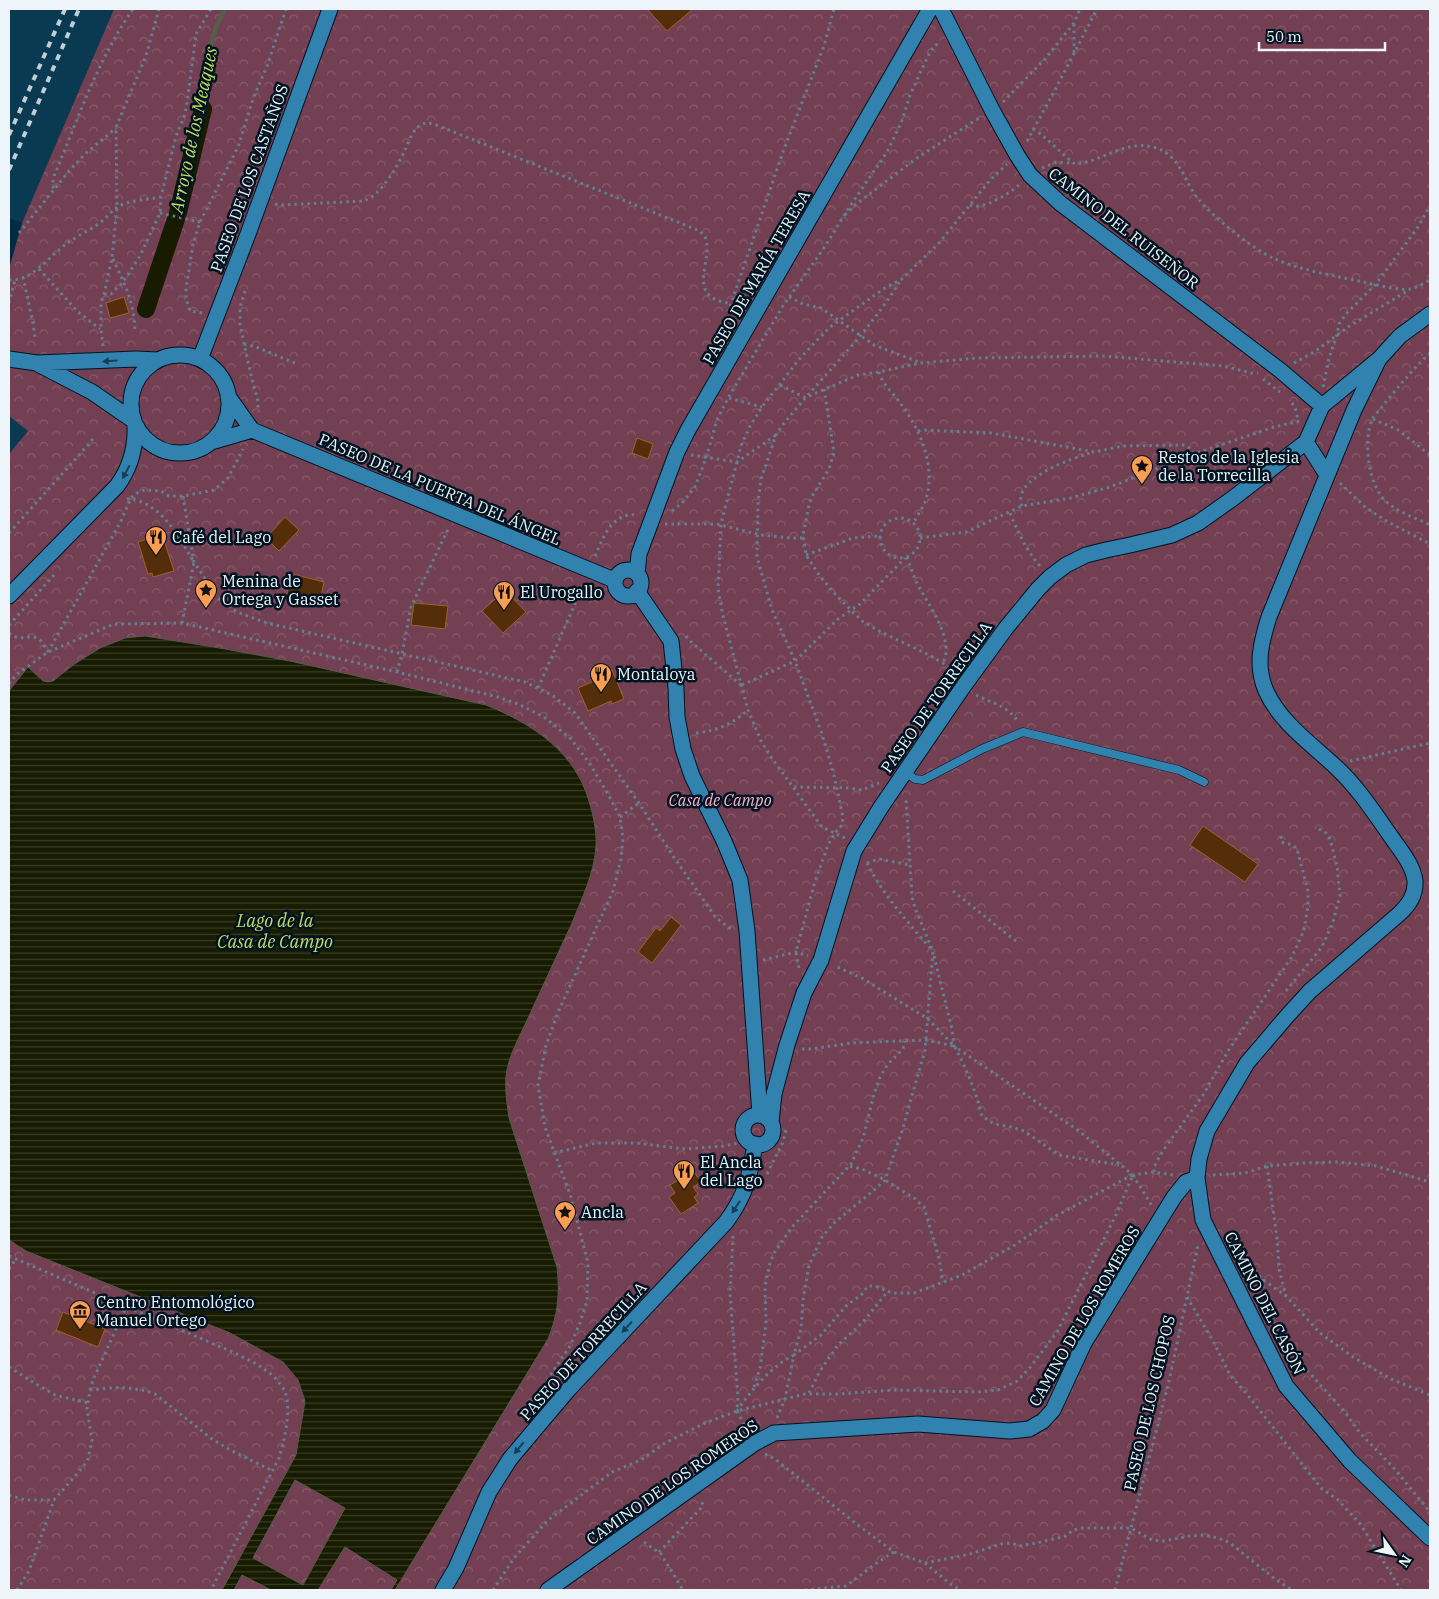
<svg xmlns="http://www.w3.org/2000/svg" width="1439" height="1599" font-family="'IBM Plex Serif',serif">
	<style>
		.built { fill: #093a52 }
		.forest { fill: url(#forest-crowns) }
		.water { fill: url(#water-rules); stroke: #575c4b; fill-rule: evenodd }
		.lines { fill: none; stroke-linecap: round; stroke-linejoin: round }
		.stream { stroke: #575c4b; stroke-width: 5 }
		.canal { stroke: #171b00; stroke-width: 18 }
		.building { fill: #542d0a; stroke: #9f612e }
		.lane-casing { stroke: #001321; stroke-width: 9 }
		.street-casing { stroke: #001321; stroke-width: 17 }
		.path { stroke: #63808f; stroke-width: 3; stroke-dasharray: 2.5 4; stroke-linecap: butt }
		.lane { stroke: #3282b0; stroke-width: 8 }
		.street { stroke: #3282b0; stroke-width: 15 }
		.rail { stroke: #c0ced7; stroke-width: 4; stroke-dasharray: 6 6; stroke-linecap: butt }
		.oneway { fill: #143f5a }
		.labels { text-anchor: middle; stroke-width: 5; stroke-linejoin: round; paint-order: stroke }
		.street-label { font-size: 16px; fill: #edf5fa; stroke: #001321 }
		.poi-label { font-size: 16px; fill: #edf5fa; stroke: #001321; text-anchor: start }
		.park-label { font-size: 16px; font-style: italic; fill: #fbb0c9; stroke: #001321 }
		.water-label { font-size: 18px; font-style: italic; fill: #c6db5c; stroke: #001321 }
	</style>
	<defs>
		<pattern id="forest-crowns" width="20" height="18" patternUnits="userSpaceOnUse" patternTransform="scale(1.25)"><rect width="20" height="18" fill="#733f52"/><path d="M2 6a3 3 0 1 1 6 0M12 15a3 3 0 1 1 6 0" fill="none" stroke="#875b6c"/></pattern>
		<pattern id="water-rules" width="6" height="5" patternUnits="userSpaceOnUse" patternTransform="scale(1.25)"><rect width="6" height="5" fill="#171b00"/><path d="M0 2.5h6" fill="none" stroke="#393d26"/></pattern>
	</defs>
	<rect width="100%" height="100%" fill="#002c43"/>
	<path class="built" d="M9,9H114L22,223L9,218Z
		M9,416L29,431L9,454Z"/>
	<path class="forest" d="M114,9H1430V1590H9V454L28,431L9,416V269L22,223Z"/>
	<path class="water" d="M145,636L214,647L290,661L486,705C528,722 569,747 586,792C592,809 597,829 596,847C594,874 582,898 572,923C558,954 543,985 529,1016C521,1034 508,1056 506,1076C505,1090 507,1104 509,1118L557,1267C560,1293 558,1315 548,1339L395,1590H391L397,1580L345,1547L318,1590H271L242,1575L234,1590H222L296,1455L305,1401L298,1380L283,1362L230,1333L26,1251L9,1240V691L28,667L43,681L48,682L53,681L73,665L100,648L125,638ZM295,1480L345,1508L303,1585L253,1558Z"/>
	<g class="lines">
		<path class="stream" d="M203,109L209,51L216,27L225,9
			M1430,825V824"/>
		<path class="canal" d="M146,309L178,213L203,109"/>
	</g>
	<path class="building" d="M647,9H693L667,31Z
		M124,297L129,313L110,318L106,303Z
		M637,438L653,444L648,459L632,453Z
		M285,517L299,530L279,551L266,538Z
		M162,534L174,571L153,577L152,573L148,574L138,542Z
		M292,574L324,582L319,605L286,597Z
		M505,590L526,612L503,633L482,611Z
		M414,603L448,606L445,629L411,625Z
		M612,670L624,699L612,704L611,701L588,711L578,688L601,678L600,675Z
		M1203,826L1258,864L1245,882L1190,845Z
		M671,917L681,925L652,963L638,952L656,928L660,931Z
		M690,1166L701,1182L693,1187L698,1194L694,1197L698,1203L681,1214L669,1197L675,1193L670,1185L677,1181L675,1177Z
		M63,1312L105,1329L98,1347L56,1330Z"/>
	<g class="lines">
		<g class="lane-casing">
			<path id="lane" d="M905,772L915,779L923,780L982,749L1023,732L1179,770L1204,782"/>
		</g>
		<g class="street-casing">
			<path id="street" d="M941,9L992,110L1017,155L1030,175L1060,203L1281,371L1322,406
				M131 404a49 49 0 1 1 98 0a49 49 0 1 1-98 0Z
				M9,359L37,363L136,359L158,360
				M200,359L248,234L330,9
				M1379,359L1354,410L1269,617C1261,642 1255,666 1266,691C1281,724 1313,745 1338,769C1359,789 1375,814 1392,838C1401,851 1413,865 1415,881C1416,895 1409,905 1399,914L1310,991L1288,1015L1247,1063L1207,1131L1199,1159L1197,1178L1203,1220L1286,1386L1350,1461L1430,1538
				M38,364L92,392L134,421
				M228,396L252,430L614,580
				M211,442L252,430
				M1306,442L1327,475
				M615 583a13 13 0 1 1 26 0a13 13 0 1 1-26 0Z
				M637,574L639,554L677,452L688,430L930,9
				M637,591L671,641L676,688L677,717L683,749L692,776L724,841L740,880L747,931L760,1115
				M9,596L117,486C131,467 136,448 135,425
				M743 1130a15 15 0 1 1 30 0a15 15 0 1 1-30 0Z
				M771,1122L774,1094L787,1045L804,993L821,960L854,851L881,807L963,687L1006,628L1038,589L1050,577L1066,565L1086,555L1106,550L1130,545L1172,535L1198,523L1232,499L1306,442L1322,406L1379,359L1400,336L1430,314
				M443,1590L456,1568L489,1492L510,1459L568,1390L726,1222C746,1195 750,1176 755,1144
				M548,1590L755,1443L774,1433L918,1424L1010,1431L1029,1429L1043,1421L1053,1410L1084,1343L1174,1197L1186,1182L1197,1178"/>
		</g>
		<path class="path" d="M1074,24V53
			M1003,102L1045,59L1074,23L1080,9
			M1033,129L1041,134L1073,163L1077,164C1102,161 1126,140 1153,147C1181,154 1183,181 1199,200C1213,217 1253,249 1273,258C1301,271 1338,276 1368,283C1378,285 1400,291 1410,289C1416,288 1424,283 1430,280
			M1027,141L1056,88L1097,9
			M1042,168L1057,162L1072,163
			M54,188L52,186L54,176C78,119 98,59 133,9
			M275,204L280,205L364,201C381,195 398,166 405,150C409,142 412,131 419,126C424,122 428,123 434,124L700,231C701,233 704,235 705,237C713,253 695,282 709,295C715,301 724,302 731,304
			M970,205C982,211 1010,193 1019,185
			M160,213L200,222
			M845,215L855,205L917,158L979,118
			M19,233L69,171L85,154L116,128
			M113,259C126,287 134,301 135,333
			M39,269L78,312L100,329
			M23,277L33,323L35,338
			M9,280C32,281 49,257 66,244C77,236 91,230 102,221C107,217 111,212 116,208C127,200 147,200 161,197
			M245,291L240,307V325L252,380L258,401V412
			M104,294H111L123,282L140,256L160,213L161,197L176,136L184,117L187,103L196,34L211,9
			M789,297L803,304L821,308L874,345L919,362
			M9,303L15,280
			M202,313L190,311L186,298V289L193,244L200,222L238,147L253,99L267,66L286,9
			M728,330L724,324L784,149L824,46L834,9
			M244,344L256,347L297,364
			M103,346L101,330V302L104,294L112,258L117,207L116,127L146,56L159,9
			M1430,353C1413,369 1399,386 1384,404C1381,409 1375,414 1372,419C1363,442 1368,489 1389,504C1401,513 1417,519 1430,525
			M1294,363L1314,352L1348,327L1409,290
			M879,372C882,384 894,394 901,404C921,431 937,468 925,502C922,509 917,516 914,522
			M1263,379L1280,392
			M780,385L806,398
			M1323,387L1329,358L1337,335L1339,324L1346,314L1375,285L1416,230L1430,206
			M824,389L834,452L829,469L811,498L809,506L803,534L806,555L819,575L836,595L862,621L877,630L927,654L943,663L954,674
			M809,396L858,375L879,372L920,363L978,358L1104,356L1223,366L1251,373H1258
			M729,398L762,407
			M1292,403L1295,407L1298,420
			M1373,419L1398,430L1430,455
			M918,431L922,430L991,433L1094,452L1123,446L1185,445L1191,449L1194,454
			M691,455L737,462L776,435
			M1340,483L1365,507L1388,522L1430,544
			M183,496L194,562L218,598L237,612L267,623L525,682L552,695L575,713L639,803L671,853L716,918L731,929
			M127,499C132,498 134,499 139,501C166,511 179,538 194,562L182,623
			M1022,506C1011,478 1074,458 1093,452
			M672,511L682,503L695,487L706,458L717,420L728,398L783,306L826,245L848,209L887,152L901,123L910,95L928,56L934,46L941,42
			M1010,513C1018,532 1026,550 1040,566
			M880 538a20 20 0 1 1 40 0a20 20 0 1 1-40 0Z
			M665,524H717L761,535L791,538H803
			M9,533L89,444L92,440L91,436
			M920,538L966,532L1022,506L1071,498L1110,487L1194,454L1274,427L1300,421
			M806,555L853,538L879,536
			M595,556C604,536 612,512 638,515
			M907,557C910,566 913,575 917,583C928,605 955,639 943,663
			M9,625L54,575
			M9,633C22,644 30,631 41,641C43,644 46,649 48,652
			M686,636L690,641L741,685
			M48,652L121,521L131,498L137,493L145,490L161,491L169,496H183L214,490L228,478L243,449
			M397,672L402,654L411,607L449,527
			M9,684L17,674L48,652L114,624L182,623L397,672L498,697L518,704L544,717L571,739L590,764L609,796L620,817L623,838L621,859L613,891L559,1010L546,1045L538,1085L545,1127L570,1194L588,1263L587,1301L580,1323L570,1346L520,1420
			M742,685L795,661L838,619L860,604L905,558
			M538,688L584,583
			M976,695C991,703 1009,706 1018,722
			M696,733C717,731 732,724 748,710
			M1350,761L1430,743
			M794,787L849,788L862,790L879,783
			M620,817L639,803
			M845,838L822,827L771,757L761,741L748,710L723,616L718,589L721,524L741,446L750,426L762,407L801,357L830,327L885,288L902,279L939,243L991,179L1007,164
			M867,863C883,895 907,921 930,948
			M867,863L879,859L910,865
			M953,891L1017,942
			M934,956L952,1029L954,1046L1079,1131L1133,1175L1154,1172L1173,1175
			M763,960L796,952L808,956
			M799,968L796,952L814,885L828,845L835,833L842,825L843,817L833,771L821,731L795,661L772,610L757,557L758,501L761,479L776,435L781,427C820,378 868,334 900,281
			M1286,991L1322,947L1333,922L1340,896L1337,866L1330,839L1326,833L1319,829
			M955,1047C966,1069 976,1091 982,1116L994,1124L1011,1127L1024,1131L1059,1155L1119,1165
			M802,1049H811L851,1043L926,1040L954,1046L928,1019L862,978L835,966
			M554,1153L596,1143H635L685,1149L724,1146L739,1143
			M850,1166L864,1170L885,1180L914,1198L924,1207L939,1258L943,1282
			M1267,1166L1277,1238L1279,1269L1286,1296
			M1154,1172V1167L1162,1152L1203,1095L1228,1051L1291,958L1297,946L1304,930L1308,906V891L1297,849L1293,845L1281,842V834
			M767,1174L783,1142L787,1127
			M1133,1175L1152,1206
			M1213,1175L1245,1173L1267,1166L1304,1163L1338,1162L1376,1166L1430,1182
			M733,1236L730,1293L738,1397L737,1411L748,1432
			M9,1256L237,1354C246,1359 256,1363 264,1369C272,1374 281,1383 285,1392C292,1408 284,1442 279,1458L211,1590
			M1240,1258L1253,1268L1262,1279L1286,1296L1320,1333L1353,1357L1391,1379L1430,1395
			M9,1269L15,1260
			M1262,1279L1265,1302L1281,1337L1295,1357L1345,1412L1359,1432L1393,1467L1430,1512
			M1187,1297L1213,1341L1230,1375L1246,1393L1321,1488L1338,1500L1361,1525L1401,1590
			M9,1367L36,1384L55,1395L88,1403
			M754,1387L760,1368L766,1324L765,1286L770,1263L774,1253L792,1227L851,1164L863,1138L874,1094L880,1077L888,1064L903,1049L905,1041
			M90,1390C111,1387 135,1386 155,1394L212,1439L232,1451L273,1471
			M809,1393L820,1371L838,1345L863,1322L888,1291
			M737,1411C749,1392 774,1364 794,1355L801,1329L803,1300L809,1265L822,1237L834,1223L873,1191L885,1180L902,1131L925,1050L933,951L915,908L912,896L906,798
			M777,1418L785,1399L794,1355L821,1335L846,1306L862,1294L868,1286H876L892,1293H914L962,1275L1015,1245L1056,1216L1132,1175
			M765,1454L775,1459L859,1526L894,1552L925,1563L949,1583L960,1590
			M9,1495L25,1500H54L83,1467L88,1459L92,1440L87,1409L90,1390L93,1380L126,1307
			M644,1542L661,1554L683,1590
			M659,1552L701,1508L703,1505L701,1500
			M925,1563L970,1554L1001,1544L1011,1543L1020,1546L1037,1543L1066,1536L1073,1530L1082,1528H1131L1152,1540L1164,1541L1189,1536L1203,1535L1218,1538L1230,1543L1275,1579L1292,1590
			M17,1590L29,1571L54,1500
			M493,1590L514,1558L547,1521L612,1472L641,1460L665,1443L705,1423L737,1411L805,1394H837L896,1390L977,1392L998,1390L1017,1381L1028,1370L1057,1332L1116,1215L1133,1175
			M805,1590L846,1586L878,1562L894,1552
			M1115,1590L1169,1381L1198,1245"/>
		<use href="#lane" class="lane"/>
		<use href="#street" class="street"/>
		<path class="rail" d="M9,135L65,9
			M9,170L79,9"/>
	</g>
	<defs><path id="oneway-solid" d="M-6-.8H1V-3.2L6.5 0L1 3.2V.8H-6Z" transform="scale(1.25)"/></defs>
	<g class="oneway">
		<use href="#oneway-solid" transform="translate(110 361) rotate(177)"/>
		<use href="#oneway-solid" transform="translate(126 472) rotate(118)"/>
		<use href="#oneway-solid" transform="translate(736 1207) rotate(123)"/>
		<use href="#oneway-solid" transform="translate(627 1327) rotate(133)"/>
		<use href="#oneway-solid" transform="translate(519 1448) rotate(129)"/>
	</g>
	<defs>
		<g id="sight-pin" transform="scale(1.125)"><path d="M0 17L-7.5 6A9.5 9.5 0 1 1 7.5 6Z" fill="#fb9e51" stroke="#001321"/><path d="M0-6L1.8-2.2L6-1.7L2.9 1.2L3.7 5.4L0 3.3L-3.7 5.4L-2.9 1.2L-6-1.7L-1.8-2.2Z" fill="#111"/></g>
		<g id="restaurant-pin" transform="scale(1.125)"><path d="M0 17L-7.5 6A9.5 9.5 0 1 1 7.5 6Z" fill="#fb9e51" stroke="#001321"/><path d="M-5-6h1v4h1v-4h1v4h1v-4h1v5L-1.5 .5V6h-2V.5L-5-1ZM5-6V6H3V1.5H1.5Q1.5-4 5-6Z" fill="#111"/></g>
		<g id="museum-pin" transform="scale(1.125)"><path d="M0 17L-7.5 6A9.5 9.5 0 1 1 7.5 6Z" fill="#fb9e51" stroke="#001321"/><path d="M0-6L6-3V-2H-6V-3ZM-5-1h2V3h-2ZM-1-1h2V3h-2ZM3-1h2V3H3ZM-6 4H6V6H-6Z" fill="#111"/></g>
	</defs>
	<g fill-rule="evenodd">
		<use href="#sight-pin" x="1142" y="466"/>
		<use href="#restaurant-pin" x="156" y="537"/>
		<use href="#sight-pin" x="206" y="590"/>
		<use href="#restaurant-pin" x="504" y="592"/>
		<use href="#restaurant-pin" x="601" y="674"/>
		<use href="#restaurant-pin" x="684" y="1171"/>
		<use href="#sight-pin" x="565" y="1212"/>
		<use href="#museum-pin" x="80" y="1311"/>
	</g>
	<g class="labels">
		<g class="street-label">
			<text transform="translate(249 178) rotate(-70)" y="6">PASEO DE LOS CASTAÑOS</text>
			<text transform="translate(1124 228) rotate(38)" y="6">CAMINO DEL RUISEÑOR</text>
			<text transform="translate(756 277) rotate(-60)" y="6">PASEO DE MARÍA TERESA</text>
			<text transform="translate(440 489) rotate(23)" y="6">PASEO DE LA PUERTA DEL ÁNGEL</text>
			<text transform="translate(936 697) rotate(-55)" y="6">PASEO DE TORRECILLA</text>
			<text transform="translate(1265 1303) rotate(63)" y="6">CAMINO DEL CASÓN</text>
			<text transform="translate(1084 1316) rotate(-60)" y="6">CAMINO DE LOS ROMEROS</text>
			<text transform="translate(583 1351) rotate(-48)" y="6">PASEO DE TORRECILLA</text>
			<text transform="translate(1149 1403) rotate(-77)" y="6">PASEO DE LOS CHOPOS</text>
			<text transform="translate(672 1482) rotate(-35)" y="6">CAMINO DE LOS ROMEROS</text>
		</g>
		<g class="poi-label">
			<text x="1158" y="463">Restos de la Iglesia<tspan x="1158" dy="18">de la Torrecilla</tspan></text>
			<text x="172" y="543">Café del Lago</text>
			<text x="222" y="587">Menina de<tspan x="222" dy="18">Ortega y Gasset</tspan></text>
			<text x="520" y="598">El Urogallo</text>
			<text x="617" y="680">Montaloya</text>
			<text x="700" y="1168">El Ancla<tspan x="700" dy="18">del Lago</tspan></text>
			<text x="581" y="1218">Ancla</text>
			<text x="96" y="1308">Centro Entomológico<tspan x="96" dy="18">Manuel Ortego</tspan></text>
		</g>
		<g class="park-label">
			<text x="720" y="806">Casa de Campo</text>
		</g>
		<g class="water-label">
			<text transform="translate(194 130) rotate(-78)" y="6">Arroyo de los Meaques</text>
			<text x="275" y="927">Lago de la<tspan x="275" dy="21">Casa de Campo</tspan></text>
		</g>
	</g>
	<rect width="1439" height="1599" fill="none" stroke="#edf5fa" stroke-width="20"/>
	<g transform="translate(1394 1554) rotate(123)" stroke="#001321" stroke-width="4" paint-order="stroke">
	<path d="M0-4L9 19L0 12L-9 19Z" fill="#edf5fa"/>
	<text y="-8" font-size="14" font-weight="bold" text-anchor="middle" fill="#edf5fa">N</text>
	</g>
	<path d="M1259 42v8h126v-8" fill="none" stroke="#edf5fa" stroke-width="2.5"/>
	<text x="1266" y="42" font-size="15" fill="#edf5fa" stroke="#001321" stroke-width="4" paint-order="stroke">50 m</text>
</svg>
